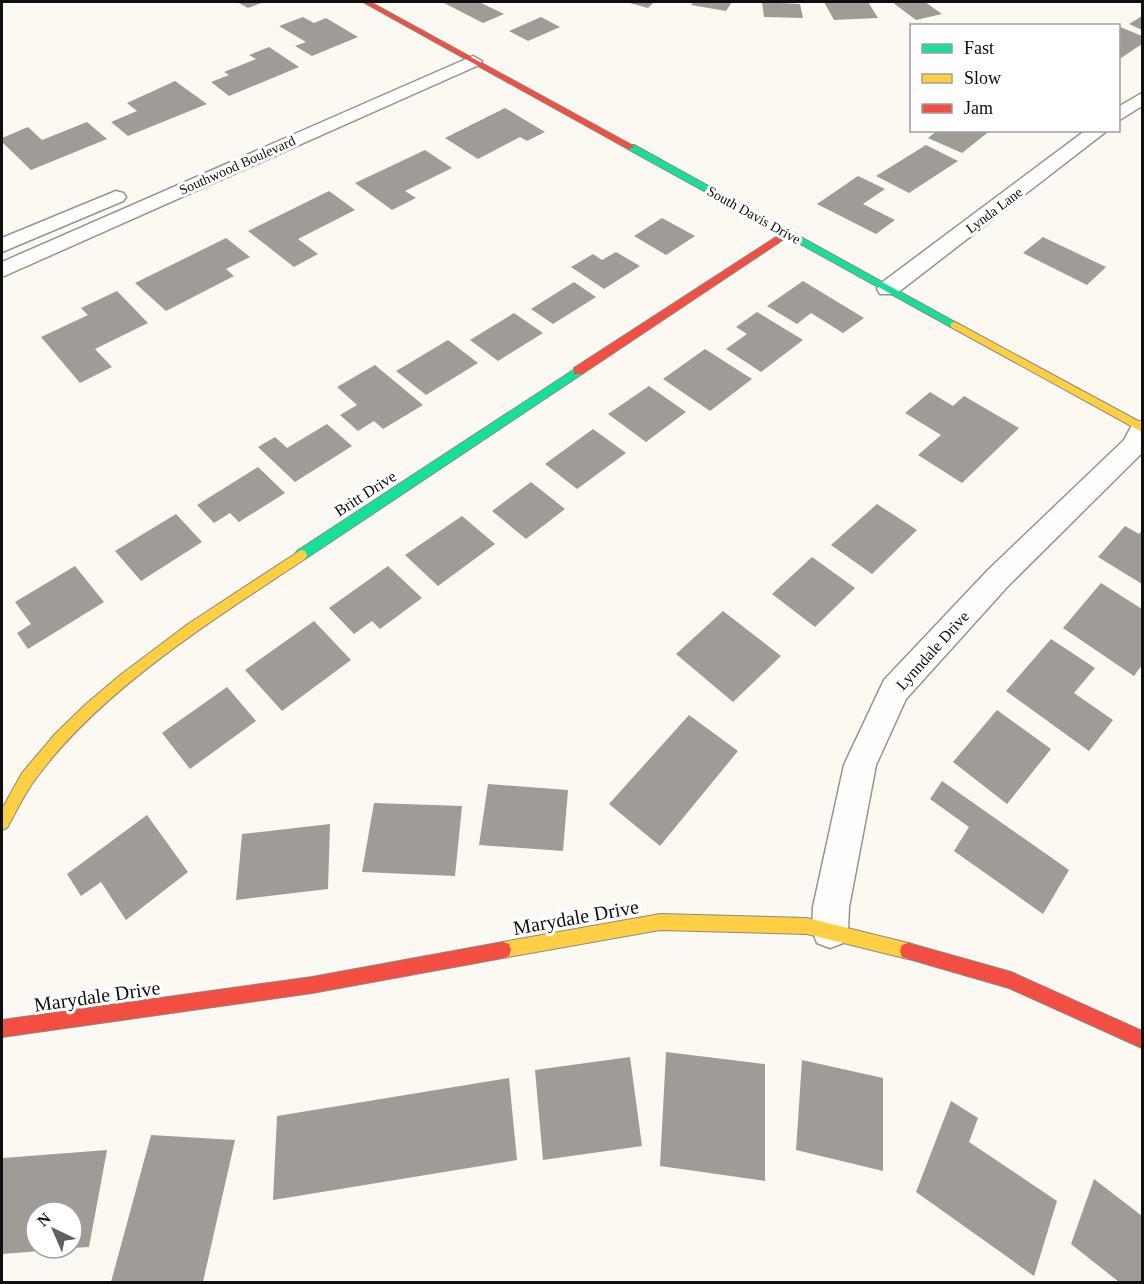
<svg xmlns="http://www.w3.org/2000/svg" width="1144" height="1284" font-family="'Times New Roman',serif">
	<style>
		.building { fill: #9f9c98 }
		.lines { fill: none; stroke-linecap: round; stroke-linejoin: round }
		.street-casing { stroke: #959491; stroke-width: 3 }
		.fast-casing { stroke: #8c8a87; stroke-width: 2 }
		.slow-casing { stroke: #8c8a87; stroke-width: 2 }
		.jam-casing { stroke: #8c8a87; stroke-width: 2 }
		.street { fill: #fffefd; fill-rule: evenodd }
		.fast { fill: #16e098; fill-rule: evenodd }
		.slow { fill: #ffcf43; fill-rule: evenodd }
		.jam { fill: #f24e42; fill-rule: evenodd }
		.labels { text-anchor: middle; stroke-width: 6; stroke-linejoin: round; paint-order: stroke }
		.far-street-label { font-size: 14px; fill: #0e0e0e; stroke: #fff }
		.street-label { font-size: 16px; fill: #0e0e0e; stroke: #fff }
		.near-street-label { font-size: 20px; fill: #0e0e0e; stroke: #fff }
	</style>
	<rect width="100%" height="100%" fill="#fcf9f2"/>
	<path class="building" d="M237,2H264L248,8Z
		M447,2H479L504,14L483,23L444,3Z
		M626,2H654L648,8Z
		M693,2H732L726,11L691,5Z
		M762,2L800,4L803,18L764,17Z
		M824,2H868L878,18L834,20Z
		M892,2H925L942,14L916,20Z
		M1142,16V30L1129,24Z
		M303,17L314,23L326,18L358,37L312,56L295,46L306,42L279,26Z
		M541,17L560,27L528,41L509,31Z
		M1118,26L1142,36V44L1118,60Z
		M269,47L299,67L229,96L211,82L229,75L224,72L256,59L249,55Z
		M175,81L207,104L128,136L111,122L137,111L127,103Z
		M505,108L545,132L527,141L520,137L478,159L445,138Z
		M87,122L107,139L31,170L2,142V138L28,127L42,140Z
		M938,130H991L962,153L928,138Z
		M926,145L958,161L909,193L876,176Z
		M425,150L452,168L405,191L416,198L392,210L355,183Z
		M858,176L885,189L863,204L895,220L876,234L817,204Z
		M329,191L355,210L298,239L318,254L294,267L248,231Z
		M662,218L695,236L666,255L634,236Z
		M1043,237L1106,267L1087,285L1023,253Z
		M226,238L250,257L226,269L234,276L166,311L135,283Z
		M616,252L640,266L604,289L571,267L593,254L602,260Z
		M803,281L864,318L843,333L811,313L797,324L767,306Z
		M574,282L596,297L553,324L531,309Z
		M117,291L148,323L95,349L112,367L80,383L41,337L88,315L81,308Z
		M757,312L803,340L761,372L726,349L747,334L736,327Z
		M514,313L543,333L498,361L470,340Z
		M448,340L478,363L426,395L396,371Z
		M705,349L752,379L710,411L663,379Z
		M375,365L423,405L383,429L374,421L358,431L340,415L357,405L337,387Z
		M649,386L686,412L646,442L608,414Z
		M930,392L953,406L964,396L1019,428L962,483L918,455L941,435L905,413Z
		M327,424L352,446L295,482L258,447L275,437L287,448Z
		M593,429L626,453L577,489L545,464Z
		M258,467L285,493L239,522L230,513L214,523L197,505Z
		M531,482L565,509L526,539L492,511Z
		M877,504L917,530L872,574L831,545Z
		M176,514L202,542L141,581L115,551Z
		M462,516L495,544L438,586L405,555Z
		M1125,526L1139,534L1142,530V584L1098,557Z
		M812,557L855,588L815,627L772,594Z
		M75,566L104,602L28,649L17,633L31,624L15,602Z
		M388,566L422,598L380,629L372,621L354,634L329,608Z
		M1101,583L1142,609V665L1134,676L1063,628Z
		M723,611L781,656L733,702L676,654Z
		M314,621L351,660L282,711L245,670Z
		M1051,639L1095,668L1074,693L1113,720L1089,751L1006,691Z
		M227,687L256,721L190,769L162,733Z
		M997,710L1051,749L1007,804L953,762Z
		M689,715L738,751L660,846L609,804Z
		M942,781L1069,870L1043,914L954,851L969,827L930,799Z
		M488,784L568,790L563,851L479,845Z
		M374,803L462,806L455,876L362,872Z
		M147,815L188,872L126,920L101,882L81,896L67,874Z
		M330,824L328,889L236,900L242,834Z
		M666,1052L765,1064V1181L660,1166Z
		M630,1057L642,1146L543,1160L535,1070Z
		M802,1060L883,1078V1171L796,1150Z
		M509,1078L517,1160L273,1200L277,1116Z
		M951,1101L978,1118L969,1142L1057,1201L1034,1276L916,1192Z
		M151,1135L235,1140L203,1282H111Z
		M107,1150L89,1247L72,1248V1212H36V1248L52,1250L2,1254L3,1158Z
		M1094,1179L1142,1216V1282H1119L1071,1244Z"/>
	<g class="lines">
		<g class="street-casing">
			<path id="street" d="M473,56L482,61L479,65L2,277V262Z
				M1142,93V106L1118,121V107Z
				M1086,130H1108L896,294H880L877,289L880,284Z
				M116,191L123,193L126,197L123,201L2,252V238Z
				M1142,421V453L1008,586L906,699L876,765L849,907L848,930L843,943L830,948L817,943L812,930L813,907L844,765L884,680L988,570L1124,440L1133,423Z"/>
		</g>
		<g class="fast-casing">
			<path id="fast" d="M628,145H634L960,325L959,327H951L628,149Z
				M578,367L582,368V374L305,559H297L295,555L297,551Z"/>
		</g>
		<g class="slow-casing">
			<path id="slow" d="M955,322L1142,423V432L951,327V323Z
				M301,550L305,551L307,555L305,559C213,620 100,690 34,781C24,795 16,812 7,828L2,830V809L22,773L55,734L86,704L119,676L188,624Z
				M660,914L807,918L908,943L914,945L916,951L914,957L908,959L807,934L660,930L503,958L497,956L495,950L497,944L503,942Z"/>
		</g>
		<g class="jam-casing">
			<path id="jam" d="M363,2H370L635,147L628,149Z
				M787,230L792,233L790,235L582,374H574V368Z
				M503,942L509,944L511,950L509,956L503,958L312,993L2,1037V1020L312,977Z
				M908,943L1011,972L1142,1031V1048L1009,988L902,957L900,951L902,945Z"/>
		</g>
		<use href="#street" class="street"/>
		<use href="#fast" class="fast"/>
		<use href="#slow" class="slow"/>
		<use href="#jam" class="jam"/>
	</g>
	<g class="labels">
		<g class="far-street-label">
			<text transform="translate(237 165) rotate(-24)" y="5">Southwood Boulevard</text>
			<text transform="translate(994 210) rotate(-37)" y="5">Lynda Lane</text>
			<text transform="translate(754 215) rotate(29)" y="5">South Davis Drive</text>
		</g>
		<g class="street-label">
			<text transform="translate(365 493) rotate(-33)" y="6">Britt Drive</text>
			<text transform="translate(932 650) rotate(-48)" y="6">Lynndale Drive</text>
		</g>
		<g class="near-street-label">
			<text transform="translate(576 917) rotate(-10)" y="7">Marydale Drive</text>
			<text transform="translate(97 996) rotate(-8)" y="7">Marydale Drive</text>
		</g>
	</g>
	<rect width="1144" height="1284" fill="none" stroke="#0e0e0e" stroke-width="6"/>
	<rect x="910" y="24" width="210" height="108" fill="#ffffff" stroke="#9f9f9f" stroke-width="1.5"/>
	<rect x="922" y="44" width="30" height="9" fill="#16e098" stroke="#9f9f9f" stroke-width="1.5"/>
	<text x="964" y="54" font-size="18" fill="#0e0e0e">Fast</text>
	<rect x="922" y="74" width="30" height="9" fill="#ffcf43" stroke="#9f9f9f" stroke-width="1.5"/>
	<text x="964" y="84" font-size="18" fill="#0e0e0e">Slow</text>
	<rect x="922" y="104" width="30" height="9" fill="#f24e42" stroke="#9f9f9f" stroke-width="1.5"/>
	<text x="964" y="114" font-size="18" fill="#0e0e0e">Jam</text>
	<g transform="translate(54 1230) rotate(316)"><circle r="28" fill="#ffffff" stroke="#9f9f9f" stroke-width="1.5"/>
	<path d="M0-4.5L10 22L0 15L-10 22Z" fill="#61605e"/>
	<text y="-9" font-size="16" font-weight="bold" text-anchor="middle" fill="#0e0e0e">N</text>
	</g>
</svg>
